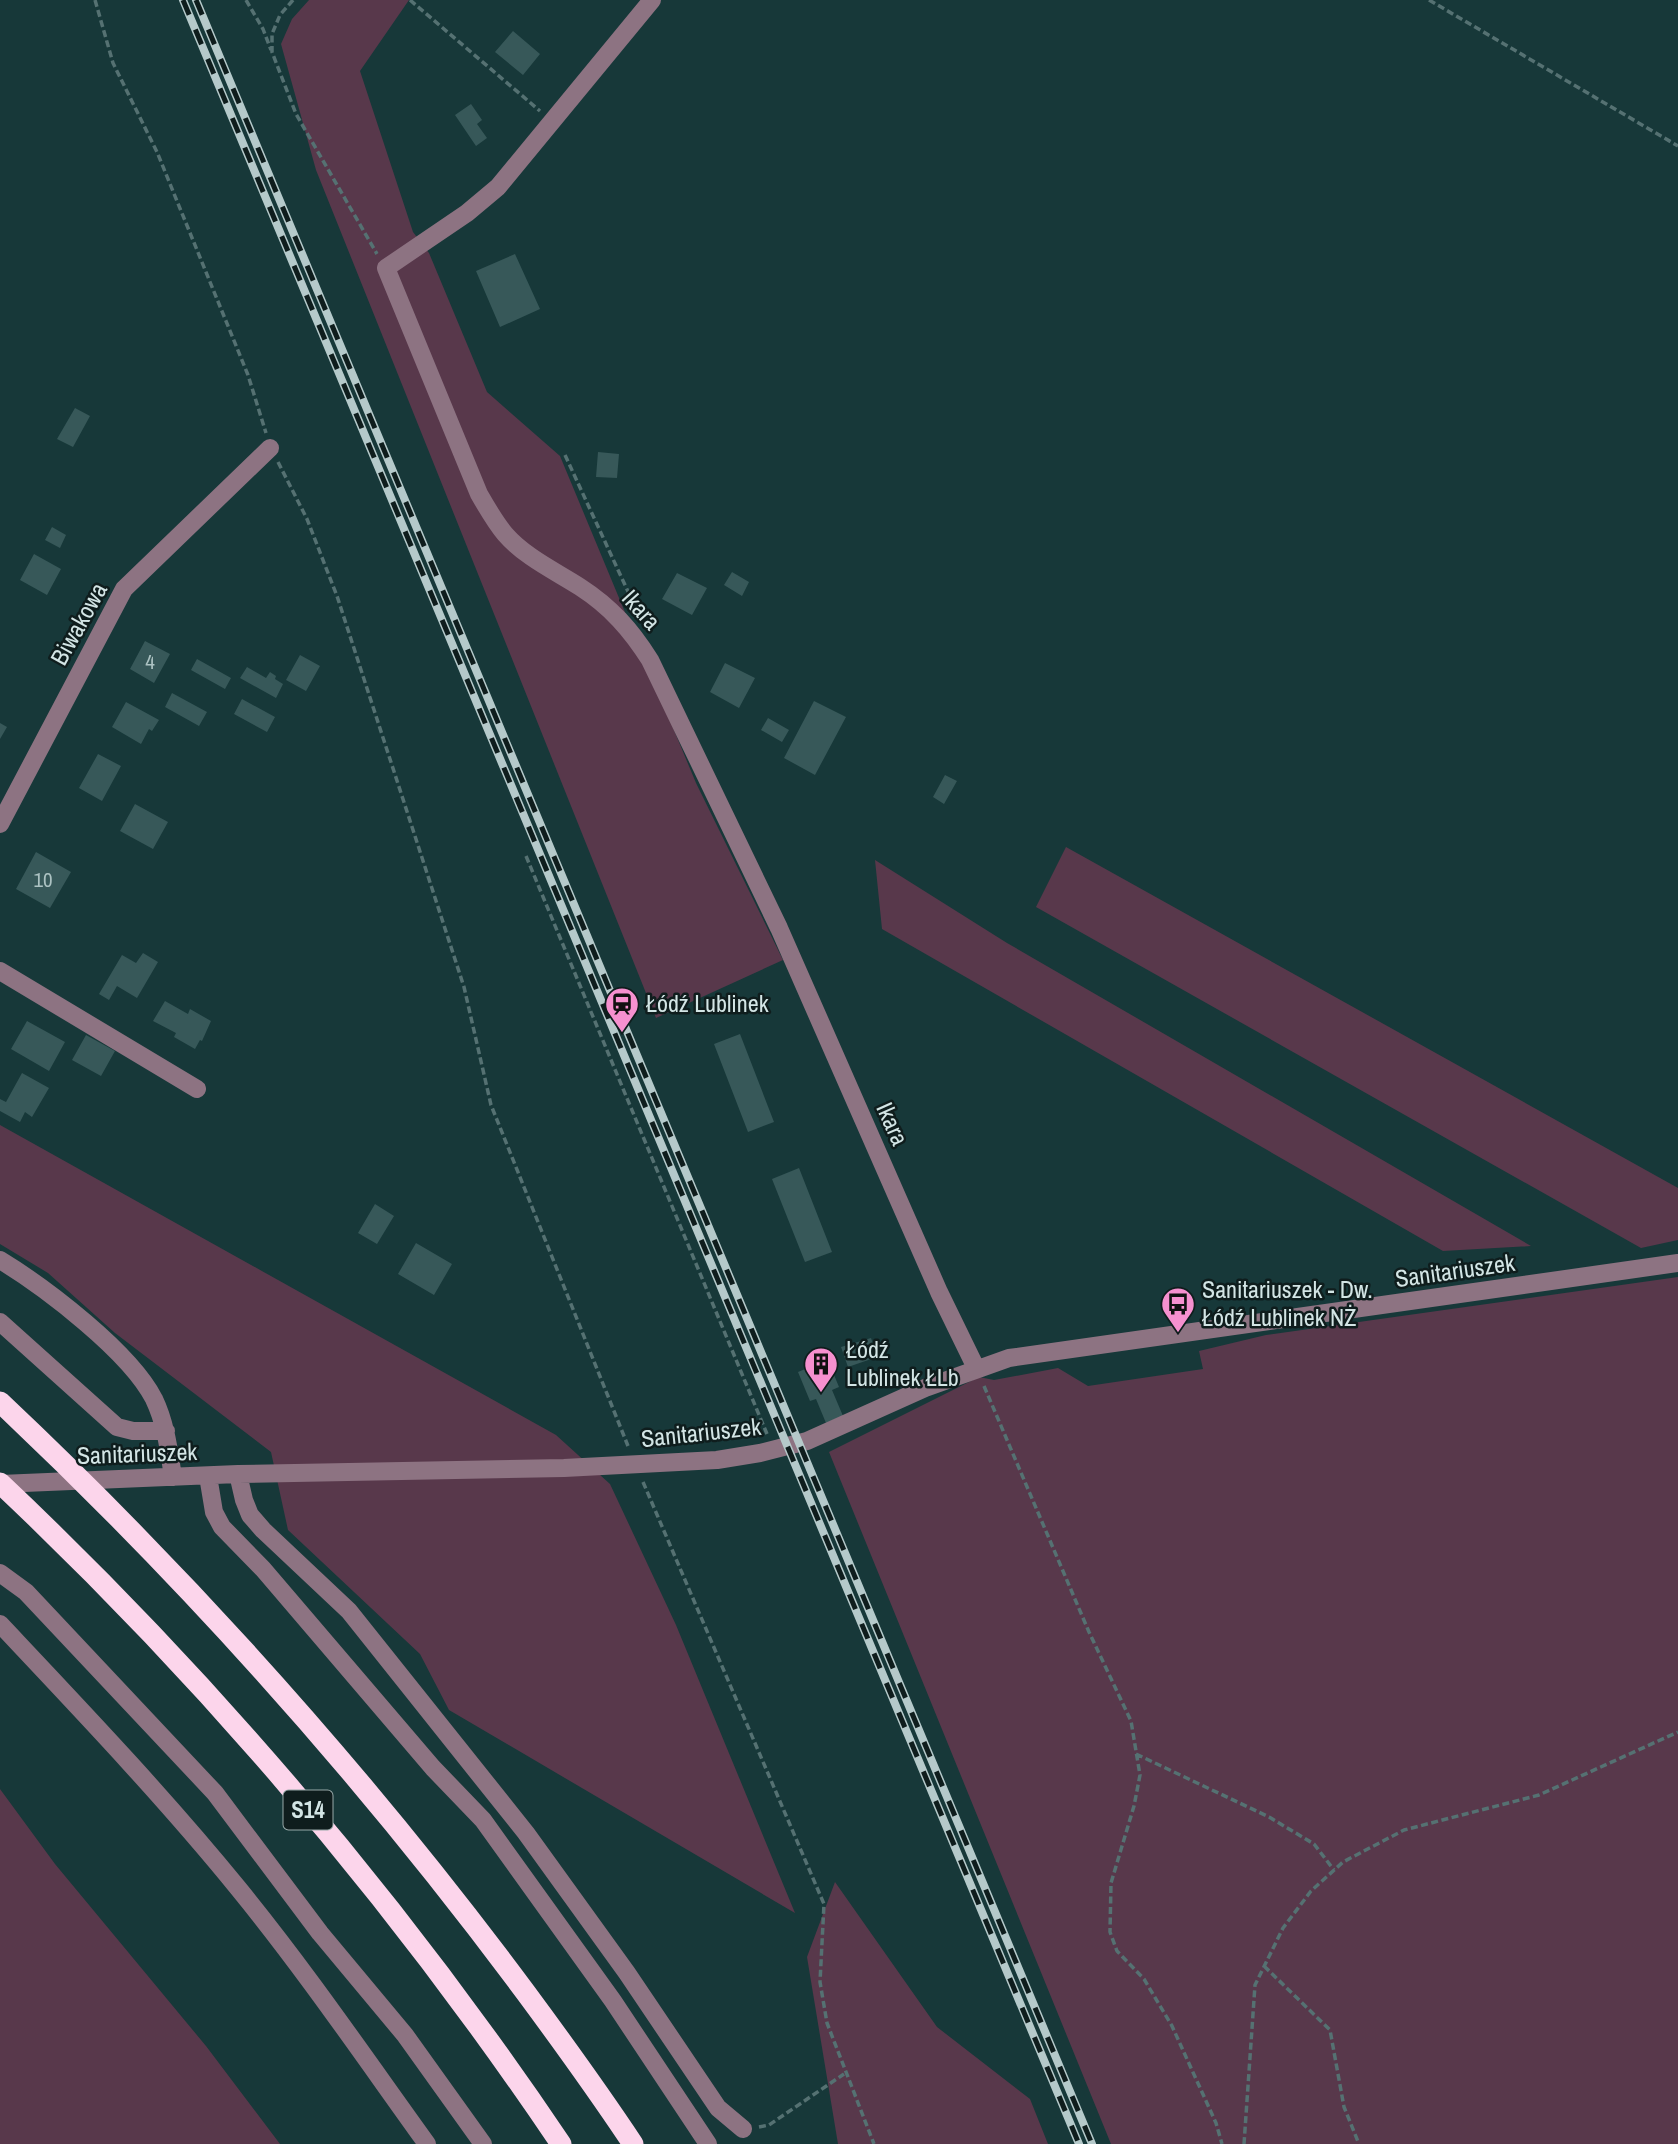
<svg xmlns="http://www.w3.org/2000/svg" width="1678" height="2144" font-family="'Archivo Narrow',sans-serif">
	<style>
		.green { fill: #58384b }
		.building { fill: #375859 }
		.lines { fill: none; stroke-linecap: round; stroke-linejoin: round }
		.path { stroke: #557172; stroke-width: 3.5; stroke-dasharray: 7 3.5; stroke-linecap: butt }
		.minor { stroke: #8d7382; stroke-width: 18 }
		.highway { stroke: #fcd5eb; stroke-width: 21 }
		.rail-casing { stroke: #b5c9ca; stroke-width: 8 }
		.rail { stroke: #0f1d1d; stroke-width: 5; stroke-dasharray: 16; stroke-linecap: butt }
		.labels { text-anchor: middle; stroke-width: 5; stroke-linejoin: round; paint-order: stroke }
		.number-label { font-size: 21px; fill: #acc2c2 }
		.shield { fill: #0f1d1d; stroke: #98a9a9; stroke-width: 2 }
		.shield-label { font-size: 23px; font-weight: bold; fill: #d3e5e5 }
		.street-label { font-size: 24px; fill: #d3e5e5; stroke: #0f1d1d }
		.poi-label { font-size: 24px; fill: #d3e5e5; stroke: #0f1d1d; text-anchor: start }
	</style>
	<rect width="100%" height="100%" fill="#173839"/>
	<path class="green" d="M309,0H409L360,71L413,232L429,253L487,392L560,456L696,783L783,960L656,1018L316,170L281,44L292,19Z
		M1066,847L1678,1188V1240L1641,1248L1036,907Z
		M875,860L1007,943L1531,1246L1443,1251L882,929Z
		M0,1125L556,1435L610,1484L676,1625L795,1913L449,1710L420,1654L288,1530L271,1452L115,1333L48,1273L0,1244Z
		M1678,1277V2144H1111L829,1452L979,1377L994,1380L1058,1368L1088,1386L1203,1369L1199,1351L1266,1335Z
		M0,1789L55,1864L206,2046L280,2144H0Z
		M835,1882L937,2027L1030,2099L1048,2144H838L807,1957Z"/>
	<path class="building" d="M513,31L540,54L523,75L495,52Z
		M471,104L482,120L477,124L487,138L476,146L455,115Z
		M515,254L540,309L500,327L476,271Z
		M75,408L90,416L73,447L57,439Z
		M598,452L619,454L617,478L596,477Z
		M52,527L66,535L60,548L45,540Z
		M34,554L61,569L47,595L20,580Z
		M732,572L749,582L742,596L724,585Z
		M677,573L707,588L692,615L662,599Z
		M145,641L170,654L154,683L130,669Z
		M300,655L320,666L306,691L286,680Z
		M197,659L231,678L225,689L191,670Z
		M725,663L755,678L739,708L710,692Z
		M247,667L266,678L270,672L276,676L275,679L283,684L276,698L240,678Z
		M172,693L207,712L199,726L165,707Z
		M242,699L275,717L267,732L234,714Z
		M814,701L846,717L815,775L784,758Z
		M126,702L159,720L152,731L149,729L141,744L112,727Z
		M768,718L789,730L782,742L761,730Z
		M0,723L7,727L0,739Z
		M98,754L121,766L102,801L79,788Z
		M945,775L957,781L944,804L933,797Z
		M135,804L168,822L153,849L120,831Z
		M36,852L71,872L50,908L16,889Z
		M143,953L158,962L137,998L117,986L109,1000L99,994L122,955L136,963Z
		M165,1001L188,1014L190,1009L211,1021L202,1041L200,1040L195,1049L174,1037L176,1033L153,1021Z
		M27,1021L65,1042L49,1071L11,1049Z
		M740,1034L774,1122L748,1132L714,1044Z
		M86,1035L115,1051L101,1076L72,1060Z
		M22,1073L49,1088L32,1117L25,1112L20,1122L0,1111V1099L6,1102Z
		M799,1168L832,1252L805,1262L772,1179Z
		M375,1204L394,1216L377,1244L358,1233Z
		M416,1243L452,1264L434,1295L398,1274Z
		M871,1338L877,1357L848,1367L841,1347Z
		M817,1364L821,1374L832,1370L839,1387L832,1390L843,1416L826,1423L816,1399L810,1401L798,1372Z"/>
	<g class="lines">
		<path class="path" d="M95,0L113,63L157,152L248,375L266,433
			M246,0L263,29L271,50
			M293,0L280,15L272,34V52L296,114L377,254
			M410,0L540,111
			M1429,0L1678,146
			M565,455L637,611
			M278,462L307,519L337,596L464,987L491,1105L628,1446
			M526,856L767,1434
			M984,1386L1089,1632L1131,1721L1140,1775L1134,1806L1111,1883L1110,1932L1117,1951L1144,1979L1172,2026L1216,2123L1222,2144
			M643,1482L824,1904L820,1982L827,2023L874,2144
			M1136,1754L1269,1817L1314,1844L1334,1870
			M1264,1966L1330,2030L1344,2107L1359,2144
			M759,2127L769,2125L844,2074
			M1244,2144L1255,1985L1283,1928L1311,1891L1343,1862L1404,1830L1539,1795L1678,1732"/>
		<path class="minor" d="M652,0L498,187L467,213L386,268L479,494C487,508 495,522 505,534C525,557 555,571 580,587C611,607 631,630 650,660L779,928L939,1292L976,1368
			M0,824L124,589L270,448
			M0,971L197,1089
			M0,1260C46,1288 130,1352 154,1399C166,1424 169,1451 173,1477
			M0,1322L117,1427L133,1431H166
			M238,1474L244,1500L250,1515L263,1530L349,1611L526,1833L627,1973L718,2108L743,2129
			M208,1476L214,1512L222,1527L263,1569L433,1768L483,1820L613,2001L708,2144
			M0,1484L238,1474L564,1468L717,1460L760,1453L807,1441L925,1388L1009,1358L1678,1263
			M0,1573L26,1592L215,1793L320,1933L405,2035L483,2144
			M0,1624C81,1710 163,1796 238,1888C305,1970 365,2058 427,2144"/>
		<path class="highway" d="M0,1402C193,1584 368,1780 526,1993C563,2043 599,2093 633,2144
			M0,1483C210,1681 399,1904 561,2144"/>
		<g class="rail-casing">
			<path id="rail" d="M183,0L1079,2144
				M196,0L1092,2144"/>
		</g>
		<use href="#rail" class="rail"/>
	</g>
	<defs>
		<g id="station-pin" transform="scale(1.75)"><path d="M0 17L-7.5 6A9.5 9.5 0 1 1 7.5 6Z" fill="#f690cf" stroke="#0f1d1d"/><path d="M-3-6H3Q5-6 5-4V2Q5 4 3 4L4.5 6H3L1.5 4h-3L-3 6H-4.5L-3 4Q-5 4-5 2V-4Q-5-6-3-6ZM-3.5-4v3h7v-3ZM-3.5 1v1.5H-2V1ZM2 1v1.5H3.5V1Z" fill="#111"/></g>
		<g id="bus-pin" transform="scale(1.75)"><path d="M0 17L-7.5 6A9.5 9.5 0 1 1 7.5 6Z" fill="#f690cf" stroke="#0f1d1d"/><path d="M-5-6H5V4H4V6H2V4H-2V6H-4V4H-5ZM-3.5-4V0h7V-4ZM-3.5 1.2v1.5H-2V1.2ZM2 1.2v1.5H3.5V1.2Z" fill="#111"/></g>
		<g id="building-pin" transform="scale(1.75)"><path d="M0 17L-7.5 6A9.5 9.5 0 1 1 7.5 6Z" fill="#f690cf" stroke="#0f1d1d"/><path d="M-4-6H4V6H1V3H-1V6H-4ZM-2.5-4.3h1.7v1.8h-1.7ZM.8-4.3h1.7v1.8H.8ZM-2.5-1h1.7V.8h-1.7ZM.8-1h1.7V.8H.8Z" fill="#111"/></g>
	</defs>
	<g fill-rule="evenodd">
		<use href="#station-pin" x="622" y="1004"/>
		<use href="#bus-pin" x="1178" y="1304"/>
		<use href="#building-pin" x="821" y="1364"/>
	</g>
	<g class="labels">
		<g class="number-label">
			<text x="150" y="669">4</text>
			<text x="43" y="887">10</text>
		</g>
		<rect class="shield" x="283.5" y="1790.5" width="49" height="39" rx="5"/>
		<g class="shield-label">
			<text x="308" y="1818">S14</text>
		</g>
		<g class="street-label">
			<text transform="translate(641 610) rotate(48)" y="8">Ikara</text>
			<text transform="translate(79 624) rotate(-61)" y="8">Biwakowa</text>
			<text transform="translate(892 1124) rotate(66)" y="8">Ikara</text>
			<text transform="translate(1455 1271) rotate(-8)" y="8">Sanitariuszek</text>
			<text transform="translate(701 1433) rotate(-6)" y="8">Sanitariuszek</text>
			<text transform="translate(137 1454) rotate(-2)" y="8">Sanitariuszek</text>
		</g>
		<g class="poi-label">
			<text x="646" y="1012">Łódź Lublinek</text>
			<text x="1202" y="1298">Sanitariuszek - Dw.<tspan x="1202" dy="28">Łódź Lublinek NŻ</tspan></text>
			<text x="846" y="1358">Łódź<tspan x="846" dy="28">Lublinek ŁLb</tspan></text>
		</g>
	</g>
</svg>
